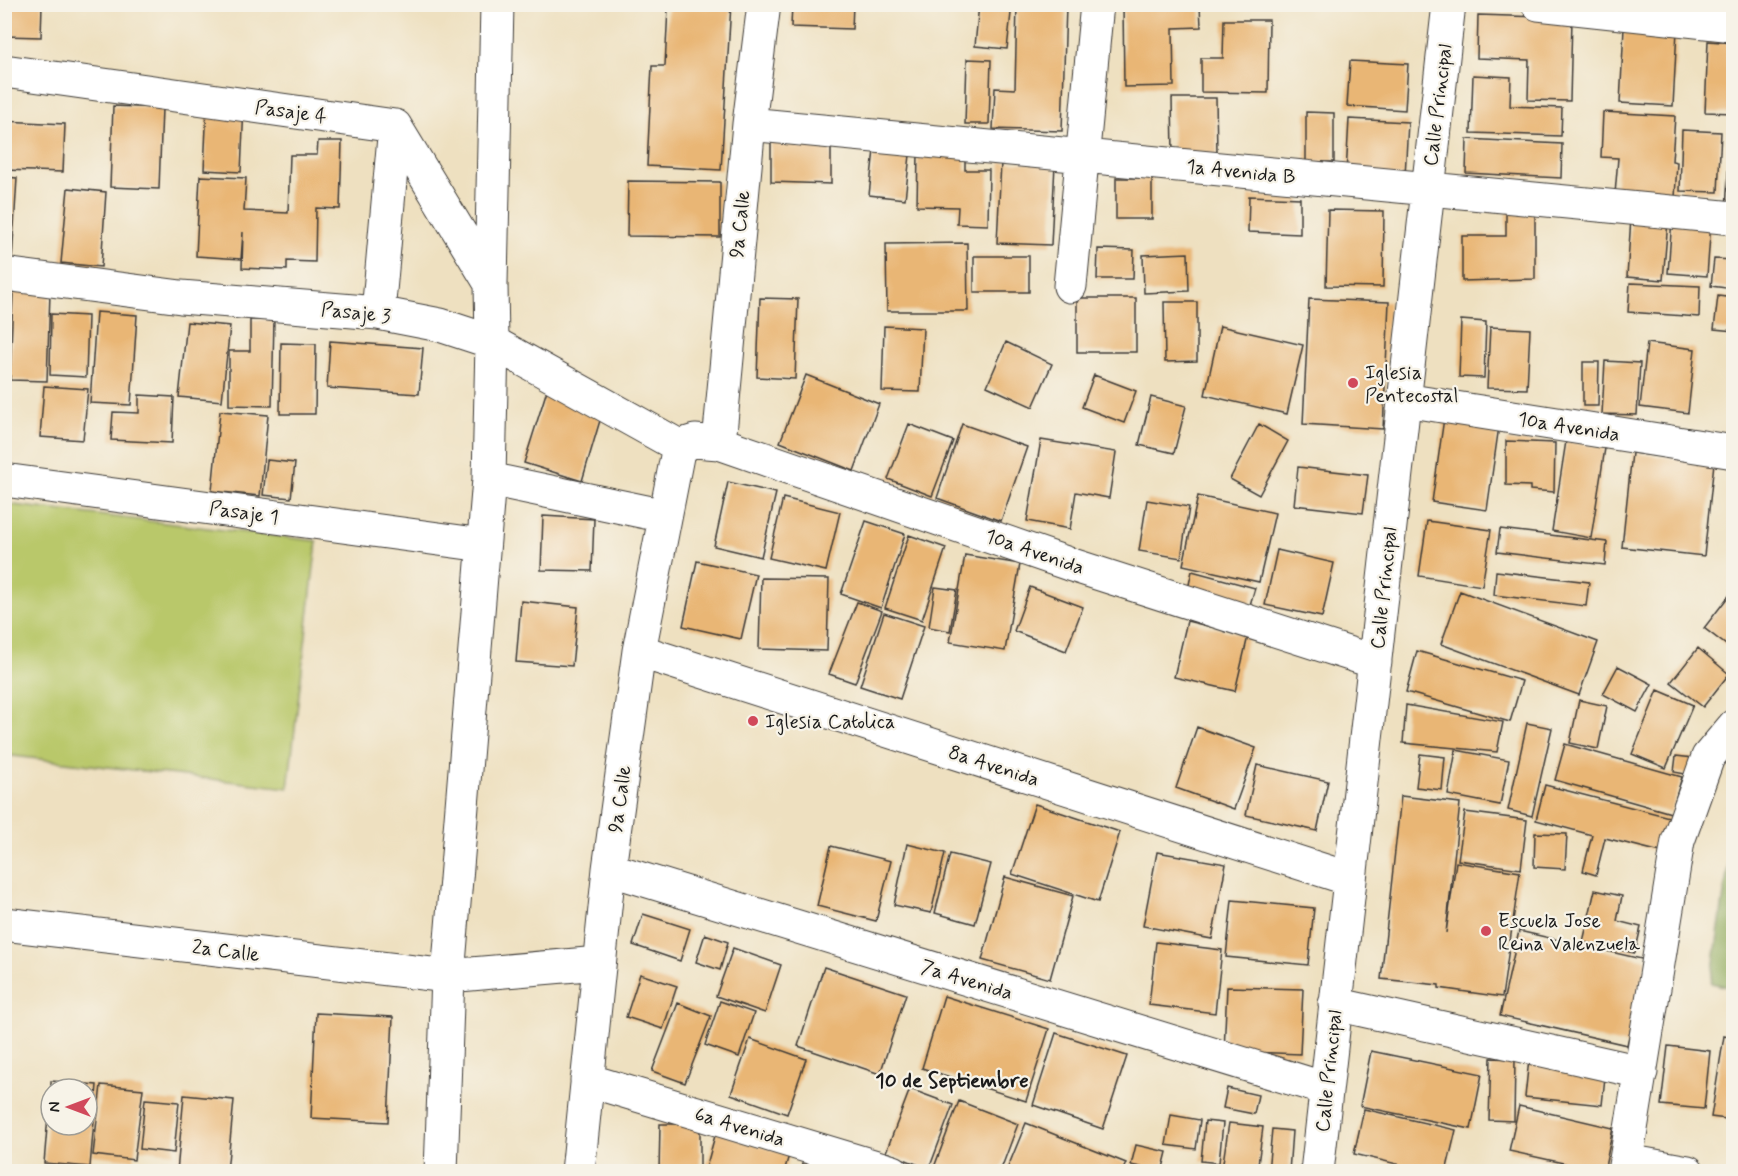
<svg xmlns="http://www.w3.org/2000/svg" width="1738" height="1176" font-family="Mynerve,sans-serif">
	<style>
		.green { fill: #b9c86b; stroke: #6a7244; stroke-width: 1.5 }
		.forest { fill: #92ac5f; stroke: #57643e; stroke-width: 1.5 }
		.building { fill: #e9b674 }
		.lines { fill: none; stroke-linecap: round; stroke-linejoin: round }
		.minor-casing { stroke: #3c3935; stroke-width: 35 }
		.minor { stroke: #fff; stroke-width: 33 }
		.poi-dot { fill: #d1495b; stroke: #f7f3e8; stroke-width: 2 }
		.labels { text-anchor: middle; stroke-width: 4.5; stroke-linejoin: round; paint-order: stroke }
		.street-label { font-size: 20px; fill: #1c1c1c; stroke: #f7f3e8 }
		.poi-label { font-size: 20px; fill: #1c1c1c; stroke: #f7f3e8; text-anchor: start }
		.neighbourhood-label { font-size: 21px; font-weight: bold; fill: #1c1c1c; stroke: #f7f3e8 }
	</style>
	<rect width="100%" height="100%" fill="#f7f3e8"/>
	<filter id="ink" filterUnits="userSpaceOnUse"><feTurbulence type="fractalNoise" baseFrequency=".0167" numOctaves="2"/><feDisplacementMap in="SourceGraphic" scale="12" xChannelSelector="R" yChannelSelector="G"/><feConvolveMatrix kernelMatrix="1 2 1 2 8 2 1 2 1" color-interpolation-filters="sRGB"/></filter>
	<filter id="wash" filterUnits="userSpaceOnUse"><feTurbulence type="fractalNoise" baseFrequency=".008" numOctaves="4" result="noise"/><feDisplacementMap in="SourceGraphic" scale="24" xChannelSelector="R" yChannelSelector="G"/><feGaussianBlur stdDeviation="1.35" result="paint"/><feColorMatrix in="noise" values="0 0 0 0 0 0 0 0 0 0 0 0 0 0 0 0 0 1.4 0 .05"/><feComposite in="paint" operator="in"/></filter>
	<g filter="url(#wash)">
		<rect width="100%" height="100%" fill="#eee0c0"/>
		<path class="green" d="M5,504L317,541L288,788L5,755Z"/>
		<path class="forest" d="M1733,832L1734,988H1733L1711,983Z"/>
		<g id="blocks">
			<path class="building" d="M4,4H42L41,37L4,36Z
				M684,4H731L721,170L647,166L652,66H665L668,8L683,9Z
				M792,4H853L852,29L791,27Z
				M979,4H1012L1007,49L975,46Z
				M1017,4L1066,6L1062,131L993,129L995,88L1015,89Z
				M1123,5H1200L1201,27L1173,28L1174,86L1124,87Z
				M1478,15L1572,18L1570,101L1528,100L1529,60L1477,58Z
				M1224,20H1269L1268,93L1201,92V58H1223Z
				M1624,28L1677,30L1673,106L1620,103Z
				M1708,41L1734,43V113L1705,112Z
				M967,59L991,60L989,124H965Z
				M1350,61L1408,64L1405,110L1347,106Z
				M1473,75L1511,77L1510,106L1562,108L1561,136L1471,133Z
				M1172,98H1216L1217,153L1173,154Z
				M207,105L244,106L241,172L204,170Z
				M113,106L162,108L159,189L110,187Z
				M1306,112L1334,113V162H1306Z
				M1603,112L1675,116L1672,161L1677,162L1675,198L1615,194L1618,158L1601,157Z
				M1349,119L1408,122L1405,176L1346,174Z
				M4,121L65,124L63,172L4,170Z
				M1682,130L1721,132L1718,192L1680,191Z
				M771,135H831V184L771,182Z
				M1730,135H1734V211H1726Z
				M1467,139L1562,144L1561,178L1466,173Z
				M318,141H342L340,209L316,208L315,262L287,261V270L242,268L243,232L241,259L196,256L200,176L246,178L244,211L288,213L290,155H317Z
				M874,150L910,155L905,199L869,195Z
				M918,152L965,153V170H989L988,225L957,224L958,207L917,206Z
				M1001,162L1055,164L1051,245L997,243Z
				M5,177L17,178L12,260H5Z
				M1116,178H1152V219H1116Z
				M628,181L720,182V237L627,236Z
				M68,188L106,192L101,267L61,263Z
				M1249,196L1300,198V234L1248,232Z
				M1328,210L1384,211L1383,287L1326,286Z
				M1506,213H1535V279L1462,281V236H1506Z
				M1631,218L1668,221L1663,280L1627,277Z
				M1672,219L1711,222L1707,276L1668,273Z
				M967,243L968,311H887L886,244Z
				M1098,249L1134,250L1133,279H1097Z
				M1188,253L1189,291L1144,293L1143,255Z
				M974,256H1029V292H974Z
				M1714,259L1734,260V289L1711,286Z
				M1630,283L1700,286L1699,317L1628,312Z
				M13,291L50,293L47,381L10,380Z
				M4,295H7L6,318H4Z
				M1718,296L1734,298V331L1714,329Z
				M760,298L798,299L795,379L757,377Z
				M1077,298H1136V352H1077Z
				M1309,299L1389,302L1383,429L1303,424Z
				M1164,302H1197V361L1165,362Z
				M96,312L137,315L131,405L90,403Z
				M51,314L88,316L86,377L50,375Z
				M250,320H274L272,406L229,405V351H250Z
				M1461,320L1486,322L1484,378L1459,377Z
				M187,322L230,326L222,401L179,397Z
				M884,326L923,328L920,392L882,391Z
				M1220,326L1303,345L1287,414L1205,395Z
				M1490,327L1530,329L1527,389L1487,388Z
				M330,341L423,348L419,394L327,388Z
				M1006,342L1052,364L1033,407L987,386Z
				M281,343L316,344L315,414H280Z
				M1647,343L1695,349L1688,413L1640,407Z
				M1605,361L1640,363L1637,415L1602,414Z
				M1583,362H1599L1598,406H1583Z
				M806,375L879,404L854,471L780,442Z
				M1094,375L1136,391L1124,423L1082,407Z
				M44,386L88,389L83,440L40,437Z
				M547,390L604,407L582,481L524,463Z
				M139,395L174,397L172,443L111,440L113,412L139,413Z
				M1151,397L1186,406L1174,453L1139,445Z
				M220,411L268,415L260,496L212,491Z
				M1445,411L1500,419L1487,510L1432,502Z
				M909,424L953,441L932,496L888,479Z
				M962,424L1027,447L1001,521L937,498Z
				M1259,424L1288,441L1259,495L1230,479Z
				M1041,440L1116,452L1109,498L1076,492L1070,529L1027,521Z
				M1506,441L1555,443L1554,492L1530,490V486L1506,485Z
				M1566,441L1605,448L1591,538L1552,531Z
				M1632,453L1714,463L1704,556L1622,547Z
				M267,460L295,463L291,498L263,495Z
				M1298,467L1368,475L1363,513L1294,505Z
				M728,482L776,493L761,557L714,546Z
				M1198,496L1275,513L1259,582L1183,565Z
				M783,498L840,512L826,571L769,558Z
				M1147,500L1189,507L1181,558L1139,551Z
				M543,516L594,519L592,571L541,570Z
				M866,521L905,534L881,608L841,594Z
				M1427,521L1491,530L1482,586L1419,576Z
				M1500,529L1607,542L1605,565L1497,552Z
				M909,535L946,548L922,620L885,608Z
				M1277,550L1334,563L1322,617L1265,605Z
				M965,555L1020,564L1005,651L950,642Z
				M697,561L756,574L741,639L683,626Z
				M1192,571L1255,588L1250,605L1188,589Z
				M1496,571L1589,582L1586,606L1494,595Z
				M761,578L829,579L827,651L759,649Z
				M935,587L957,590L950,631L929,627Z
				M1030,587L1083,607L1066,651L1014,631Z
				M1460,591L1598,642L1579,695L1441,644Z
				M1731,593L1734,595V651L1704,628Z
				M521,601L578,607L572,666L516,662Z
				M857,602L882,611L855,683L829,674Z
				M884,613L924,626L900,699L860,686Z
				M1187,621L1248,636L1235,691L1174,677Z
				M1698,648L1729,674L1703,707L1671,682Z
				M1417,651L1522,681L1510,722L1406,692Z
				M1618,666L1652,684L1637,712L1603,694Z
				M1658,690L1693,705L1666,768L1632,754Z
				M1579,700L1607,706L1598,749L1570,743Z
				M1406,705L1503,722L1497,752L1403,743Z
				M1527,723L1552,728L1532,816L1508,810Z
				M1197,727L1256,748L1234,809L1176,788Z
				M1565,744L1682,777L1671,813L1555,780Z
				M1456,750L1509,760L1500,805L1448,795Z
				M1420,754L1445,757L1442,790L1416,787Z
				M1676,756L1693,758L1691,775L1674,772Z
				M1257,765L1328,781L1317,831L1246,815Z
				M1545,785L1673,818L1665,853L1605,838L1596,875L1583,871L1592,835L1536,820Z
				M1401,796L1460,803L1446,933L1456,862L1520,872L1502,997L1439,988V985L1381,979Z
				M1035,804L1120,832L1098,902L1012,874Z
				M1465,812L1527,820L1521,869L1458,860Z
				M1535,833L1567,834L1565,869L1534,867Z
				M907,844L945,853L931,913L894,905Z
				M831,846L891,861L876,921L817,906Z
				M1157,852L1226,864L1212,939L1143,926Z
				M950,854L991,864L975,924L935,913Z
				M1005,877L1073,896L1050,979L982,960Z
				M1595,890L1622,896L1617,921L1641,927L1635,953L1583,942Z
				M1232,900L1314,908L1308,965L1226,957Z
				M643,914L690,929L680,961L633,945Z
				M1519,931L1646,960L1627,1045L1500,1016Z
				M705,934L728,942L720,970L696,962Z
				M1156,942L1222,950L1215,1013L1149,1005Z
				M733,948L781,965L765,1013L716,996Z
				M824,967L906,994L880,1074L798,1046Z
				M640,974L677,986L663,1029L626,1017Z
				M1227,987L1303,989L1300,1054L1224,1051Z
				M944,996L1049,1029L1026,1101L922,1068Z
				M720,1001L754,1013L739,1057L705,1045Z
				M678,1003L711,1016L685,1083L652,1071Z
				M316,1013L393,1017L388,1122L311,1118Z
				M1056,1033L1127,1056L1103,1129L1033,1105Z
				M1724,1036L1734,1038V1120L1711,1117Z
				M750,1039L806,1059L787,1114L731,1094Z
				M1668,1046L1710,1051L1704,1109L1661,1105Z
				M1371,1051L1482,1074L1471,1129L1360,1106Z
				M1491,1058L1515,1059L1514,1121L1489,1120Z
				M1529,1059L1606,1068L1602,1105L1525,1097Z
				M51,1081L97,1085L90,1167L44,1163L49,1104H51V1125H87V1089H51Z
				M101,1085L143,1089L134,1160L93,1155Z
				M1227,1088L1258,1095L1254,1114L1223,1108Z
				M910,1089L953,1105L929,1169L886,1152Z
				M184,1095L234,1100L227,1172H177Z
				M145,1099L179,1102L174,1153L140,1149Z
				M959,1101L1018,1124L1000,1172H937L933,1170Z
				M1519,1106L1613,1128L1604,1172L1509,1151Z
				M1364,1109L1456,1130L1446,1172H1431L1354,1154Z
				M1171,1115L1200,1120L1196,1149L1166,1145Z
				M1205,1121L1223,1123L1219,1163L1201,1161Z
				M1026,1123L1126,1163L1122,1172H1006Z
				M1229,1123L1263,1127L1257,1172L1222,1169Z
				M660,1124H700V1172H659Z
				M1272,1129L1292,1131L1289,1172H1268Z
				M716,1132L789,1155L784,1172H705Z
				M1136,1145L1167,1152L1162,1172L1131,1165Z
				M802,1164L827,1171V1172H800Z
				M1525,1166L1566,1169V1172H1525Z"/>
		</g>
	</g>
	<g filter="url(#ink)">
		<use href="#blocks" fill-opacity="0" stroke="#3c3935" stroke-width="1.5"/>
		<g class="lines">
			<g class="minor-casing">
				<path id="minor" d="M1538,4L1734,25
					M4,71L395,126L491,284
					M749,124L1734,218
					M4,274L181,297L378,313L440,325L492,342L679,446
					M1070,286L1097,4
					M378,313L395,126
					M1404,400L1734,452
					M719,443L749,124L764,4
					M489,479L665,516
					M4,480L483,545
					M639,651L1350,879
					M609,869L1326,1089
					M4,924L448,976L599,963
					M1335,1004L1641,1072
					M587,1080L893,1172
					M1627,1161L1688,1172
					M441,1172L448,976L489,479L492,342L491,284L497,4
					M578,1172L609,869L639,651L679,446L695,441L719,443L1069,564L1375,662
					M1317,1172L1449,4
					M1624,1172L1678,841L1708,757L1734,726"/>
			</g>
			<use href="#minor" class="minor"/>
		</g>
	</g>
	<g class="poi-dot">
		<circle cx="1353" cy="383" r="6"/>
		<circle cx="753" cy="721" r="6"/>
		<circle cx="1486" cy="931" r="6"/>
	</g>
	<g class="labels">
		<g class="street-label">
			<text transform="translate(1437 105) rotate(-83)" y="7">Calle Principal</text>
			<text transform="translate(291 111) rotate(8)" y="7">Pasaje 4</text>
			<text transform="translate(1241 171) rotate(6)" y="7">1a Avenida B</text>
			<text transform="translate(739 224) rotate(-84)" y="7">9a Calle</text>
			<text transform="translate(356 312) rotate(6)" y="7">Pasaje 3</text>
			<text transform="translate(1569 426) rotate(9)" y="7">10a Avenida</text>
			<text transform="translate(244 512) rotate(8)" y="7">Pasaje 1</text>
			<text transform="translate(1035 551) rotate(19)" y="7">10a Avenida</text>
			<text transform="translate(1383 588) rotate(-84)" y="7">Calle Principal</text>
			<text transform="translate(994 765) rotate(18)" y="7">8a Avenida</text>
			<text transform="translate(619 799) rotate(-82)" y="7">9a Calle</text>
			<text transform="translate(226 950) rotate(7)" y="7">2a Calle</text>
			<text transform="translate(967 979) rotate(17)" y="7">7a Avenida</text>
			<text transform="translate(1328 1071) rotate(-84)" y="7">Calle Principal</text>
			<text transform="translate(740 1126) rotate(17)" y="7">6a Avenida</text>
		</g>
		<g class="poi-label">
			<text x="1365" y="379">Iglesia<tspan x="1365" dy="23">Pentecostal</tspan></text>
			<text x="765" y="728">Iglesia Catolica</text>
			<text x="1498" y="927">Escuela Jose<tspan x="1498" dy="23">Reina Valenzuela</tspan></text>
		</g>
		<g class="neighbourhood-label">
			<text x="952" y="1087">10 de Septiembre</text>
		</g>
	</g>
	<rect width="1738" height="1176" fill="none" stroke="#f7f3e8" stroke-width="24"/>
	<g transform="translate(69 1107) rotate(270)"><circle r="28" fill="#f7f3e8" stroke="#9f9d96" stroke-width="1.5"/>
	<path d="M0-4.5L10 22L0 15L-10 22Z" fill="#d1495b"/>
	<text y="-9" font-size="16" font-weight="bold" text-anchor="middle" fill="#1c1c1c">N</text>
	</g>
</svg>
